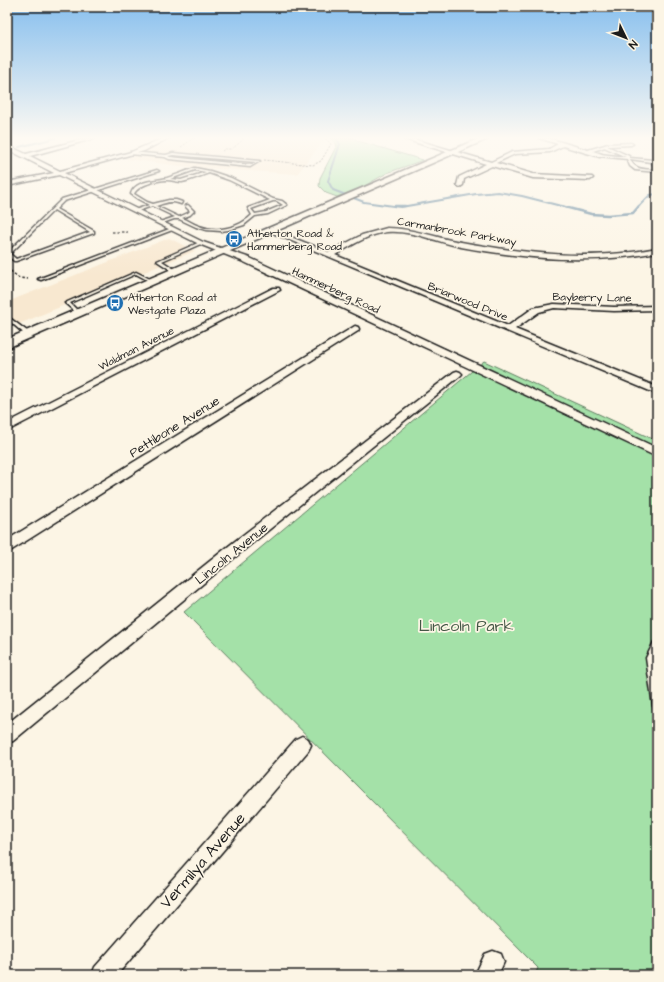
<svg xmlns="http://www.w3.org/2000/svg" width="664" height="982" font-family="'Architects Daughter',sans-serif">
	<style>
		.built { fill: #f8e8d0 }
		.green { fill: #a4e1a8; stroke: #607e62 }
		.lines { fill: none; stroke-linecap: round; stroke-linejoin: round }
		.stream-far1 { stroke: #65889f; stroke-width: 2 }
		.stream { stroke: #65889f; stroke-width: 2.5 }
		.lane-casing { stroke: #1c1c1c; stroke-width: 3 }
		.street-casing { stroke: #1c1c1c; stroke-width: 3 }
		.secondary-casing { stroke: #1c1c1c; stroke-width: 3 }
		.path-far1 { stroke: #1c1c1c; stroke-width: 1; stroke-dasharray: 2 1.5; stroke-linecap: butt }
		.path { stroke: #1c1c1c; stroke-width: 1.5; stroke-dasharray: 2.5 2; stroke-linecap: butt }
		.lane { fill: #fcf5e5; fill-rule: evenodd }
		.street { fill: #fcf5e5; fill-rule: evenodd }
		.secondary { fill: #fcf5e5; fill-rule: evenodd }
		.labels { text-anchor: middle; stroke-width: 3.5; stroke-linejoin: round; paint-order: stroke }
		.far-street-label { font-size: 11px; fill: #1c1c1c; stroke: #fcf5e5 }
		.far-poi-label { font-size: 11px; fill: #1c1c1c; stroke: #fcf5e5; text-anchor: start }
		.street-label { font-size: 13px; fill: #1c1c1c; stroke: #fcf5e5 }
		.near-park-label { font-size: 16px; fill: #455746; stroke: #fcf5e5 }
		.near-street-label { font-size: 16px; fill: #1c1c1c; stroke: #fcf5e5 }
	</style>
	<rect width="100%" height="100%" fill="#fcf5e5"/>
	<filter id="ink" filterUnits="userSpaceOnUse"><feTurbulence type="fractalNoise" baseFrequency=".025" numOctaves="2"/><feDisplacementMap in="SourceGraphic" scale="8" xChannelSelector="R" yChannelSelector="G"/><feConvolveMatrix kernelMatrix="1 2 1 2 8 2 1 2 1" color-interpolation-filters="sRGB"/></filter>
	<g filter="url(#ink)">
		<path class="built" d="M175,138H326L297,174L189,167L126,159L169,142Z
			M169,238L195,251L7,329V302Z"/>
		<path class="green" d="M331,138H354L358,141L423,160L387,173L366,185L337,197L326,193L319,186L320,178L337,145Z
			M484,361L657,441V975H535L538,968L184,612Z"/>
		<g class="lines">
			<path class="stream-far1" d="M336,138L340,144L328,181L333,190L364,202L401,207L476,194L498,192L522,196L565,207
				M19,147L55,138
				M638,207L650,195L657,194"/>
			<path class="stream" d="M395,206H405
				M561,206L591,214L608,215L633,213L639,206"/>
			<g class="lane-casing">
				<path id="lane" d="M605,145L629,156L630,158L653,160L657,166V169L651,162L630,159C635,171 646,169 657,170V172L635,170L630,166L627,159L599,156L600,154L626,157L604,147Z
					M130,152L166,155L173,153L260,161L250,167L169,159L165,157L129,154ZM173,155L256,162L250,165L170,157L168,156Z
					M195,168L210,171L231,178L273,199L282,201L287,205L268,214L255,216L244,225L228,230L221,231L206,230L196,227L179,219H174L160,224V222L175,217L152,206L135,212V210L149,205L138,199L131,194C135,180 156,181 167,178C177,175 186,171 195,168ZM195,170L206,172L181,180L170,179ZM209,173L229,180L270,200L248,208L252,215C239,228 217,233 199,226C193,224 188,220 182,218L190,215L194,211L188,205L185,206L190,211L188,213L179,217L156,206C166,203 170,200 181,204L182,202L176,200H169L153,204L147,202L134,194C138,185 157,180 167,180C172,180 177,182 182,182C191,180 200,176 209,173ZM273,201H277L283,205L266,212L255,214L251,209Z
					M157,170L159,171L64,201L56,209L94,231V233L16,261H14L7,255V253L62,199ZM54,210L90,232L16,259L10,254Z
					M172,228L175,229L41,280L38,279Z
					M200,242L203,243L162,261L176,270V272H174L157,261Z
					M136,272L154,281L151,282L136,274L70,303L80,313L78,314L65,303Z
					M7,316L31,334V336H27L7,319Z
					M657,641V653L654,658L657,679V710L654,709L653,706L646,658L654,642Z"/>
			</g>
			<g class="street-casing">
				<path id="street" d="M87,138H96L30,156L60,171L131,152L163,138H169L144,151L64,173L203,242L250,258L657,448V457L244,262L199,244L59,175L7,186V182L54,173L7,149V145L26,154Z
					M401,138H410L491,162L512,152L549,149L558,144L539,138H548L588,150L608,144L631,143L633,144L631,145L608,146L593,151L602,154V156L600,157L563,146L550,152L515,154L496,163L533,174L592,177L593,178L590,180L533,178L492,166L464,179L463,185L460,187L457,185L459,177L486,164Z
					M387,228C413,228 436,238 461,242C527,254 591,261 657,248V252C591,265 527,259 461,247C437,242 412,230 387,232C368,234 351,246 335,255L508,326L533,308L554,304L614,307L657,306V310L614,311L554,308L539,312L515,329L657,387V394L268,231L273,230L329,252L362,235Z
					M273,288H279L280,290L7,431V423Z
					M355,326L358,327L359,329L358,331L7,553V540Z
					M457,371L460,372L462,374L460,376L240,553L13,741L7,743V724L230,545L454,372Z
					M302,736L308,739L311,745L308,751L117,975H92L95,967L296,739Z
					M493,951L501,954L504,962L498,975H475L485,954Z"/>
			</g>
			<g class="secondary-casing">
				<path id="secondary" d="M480,138H490L7,348V339Z"/>
			</g>
			<path class="path-far1" d="M181,147L194,138
				M222,151L225,149H232L245,138
				M264,160L313,165L321,161L331,144L325,138"/>
			<path class="path" d="M112,232H130
				M7,268L19,278L28,279"/>
			<use href="#lane" class="lane"/>
			<use href="#street" class="street"/>
			<use href="#secondary" class="secondary"/>
		</g>
	</g>
	<linearGradient id="sky" x2="0" y2="1"><stop stop-color="#87bfee"/><stop offset="0.5" stop-color="#fefaf3"/><stop offset="1" stop-color="#fefaf3" stop-opacity="0"/></linearGradient>
	<rect width="664" height="276" fill="url(#sky)"/>
	<defs>
		<g id="bus-disc" transform="scale(0.9)"><circle r="9.5" fill="#1f6fb2" stroke="#fcf5e5"/><path d="M-5-6H5V4H4V6H2V4H-2V6H-4V4H-5ZM-3.5-4V0h7V-4ZM-3.5 1.2v1.5H-2V1.2ZM2 1.2v1.5H3.5V1.2Z" fill="#fff"/></g>
	</defs>
	<g fill-rule="evenodd">
		<use href="#bus-disc" x="234" y="239"/>
		<use href="#bus-disc" x="115" y="303"/>
	</g>
	<g class="labels">
		<g class="far-street-label">
			<text transform="translate(457 231) rotate(10)" y="4">Carmanbrook Parkway</text>
			<text transform="translate(336 290) rotate(25)" y="4">Hammerberg Road</text>
			<text transform="translate(592 297) rotate(1)" y="4">Bayberry Lane</text>
			<text transform="translate(468 301) rotate(22)" y="4">Briarwood Drive</text>
			<text transform="translate(136 348) rotate(-27)" y="4">Waldman Avenue</text>
		</g>
		<g class="far-poi-label">
			<text x="247" y="237">Atherton Road &amp;<tspan x="247" dy="13">Hammerberg Road</tspan></text>
			<text x="128" y="301">Atherton Road at<tspan x="128" dy="13">Westgate Plaza</tspan></text>
		</g>
		<g class="street-label">
			<text transform="translate(174 426) rotate(-32)" y="5">Pettibone Avenue</text>
			<text transform="translate(231 553) rotate(-39)" y="5">Lincoln Avenue</text>
		</g>
		<g class="near-park-label">
			<text x="466" y="631">Lincoln Park</text>
		</g>
		<g class="near-street-label">
			<text transform="translate(202 860) rotate(-49)" y="6">Vermilya Avenue</text>
		</g>
	</g>
	<rect width="664" height="982" fill="none" stroke="#fcf5e5" stroke-width="24"/>
	<rect x="12" y="12" width="640" height="958" fill="none" stroke="#1c1c1c" stroke-width="1.5" filter="url(#ink)"/>
	<g transform="translate(626 38) rotate(133)" stroke="#fcf5e5" stroke-width="3" paint-order="stroke">
	<path d="M0-3L7 15L0 10L-7 15Z" fill="#1c1c1c"/>
	<text y="-6" font-size="11" font-weight="bold" text-anchor="middle" fill="#1c1c1c">N</text>
	</g>
</svg>
